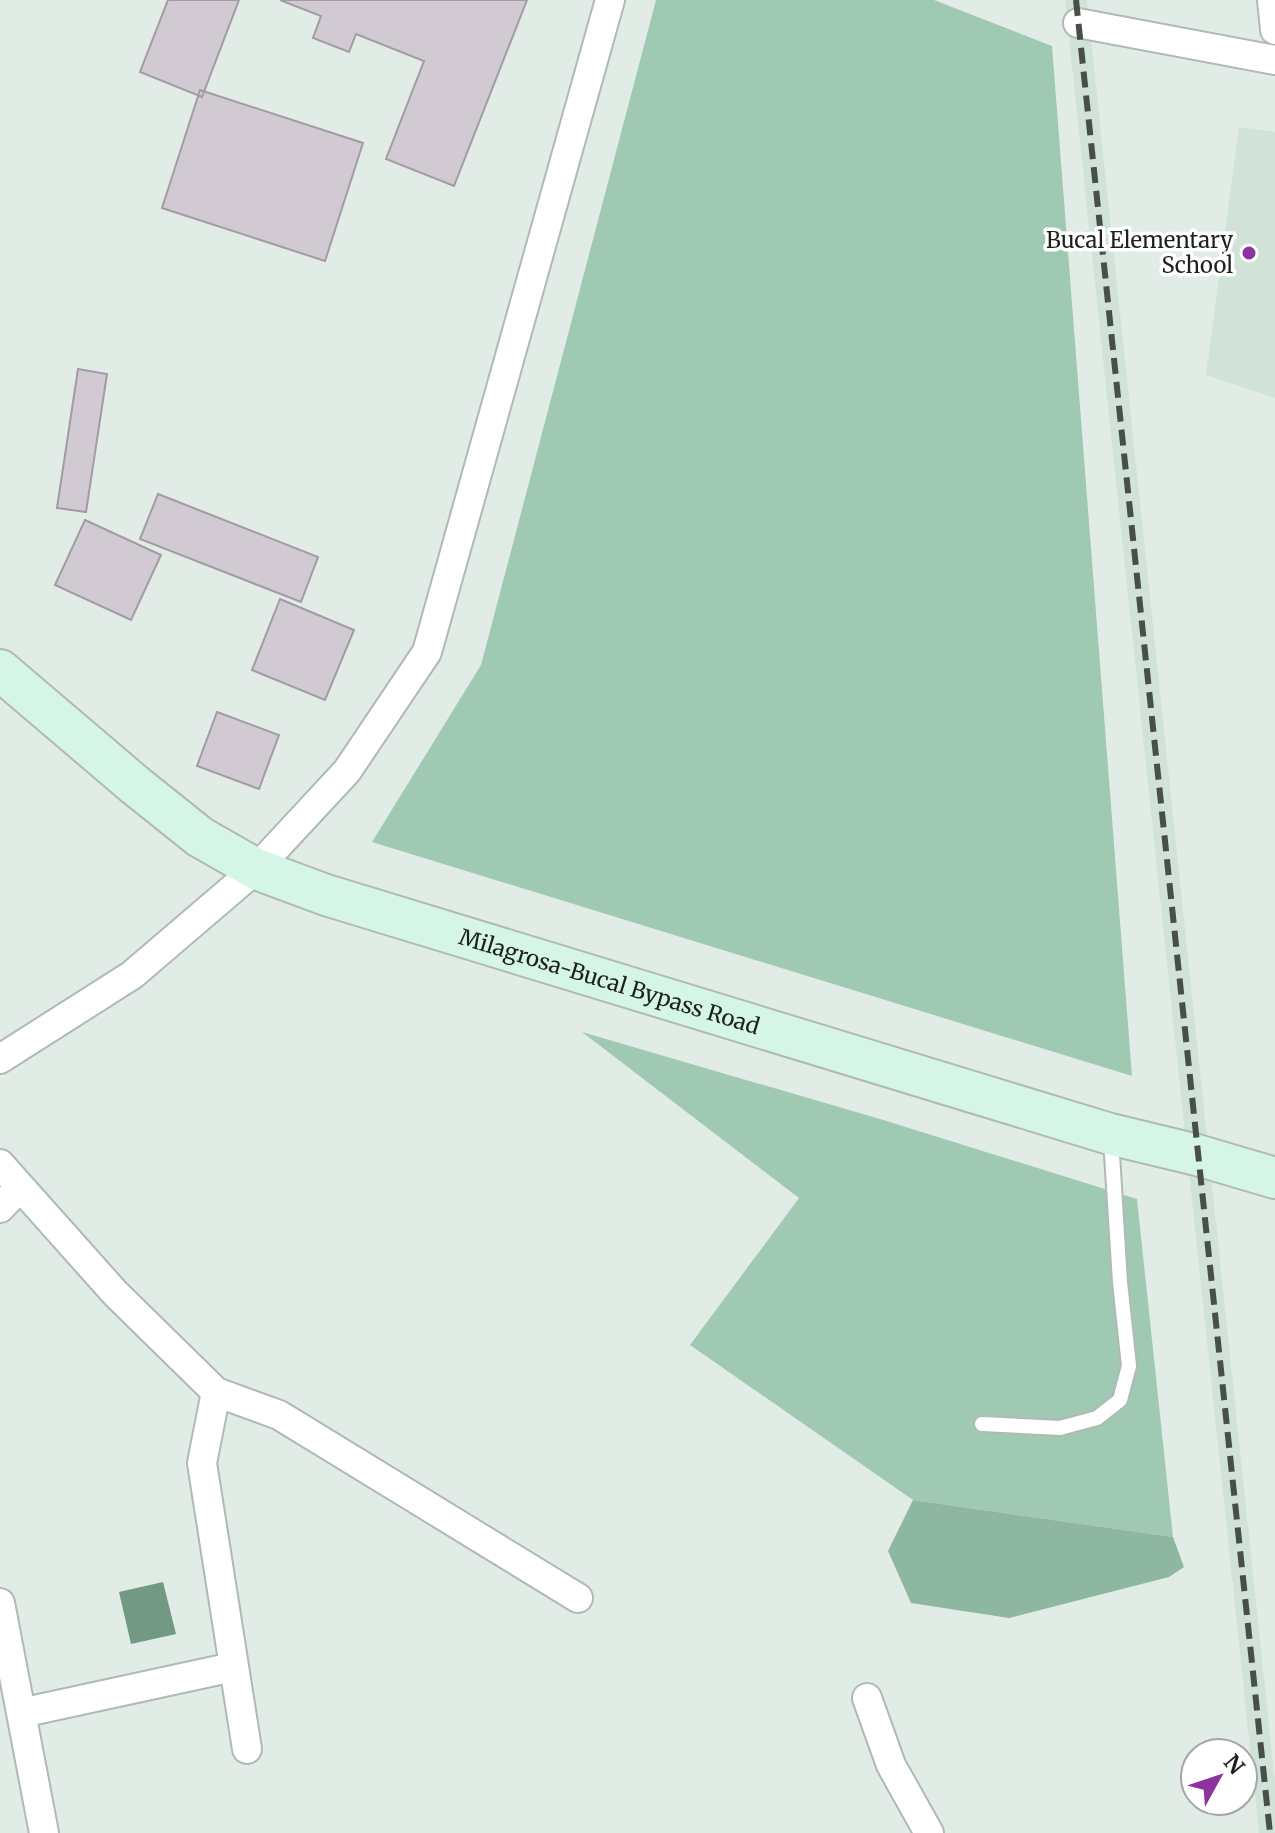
<svg xmlns="http://www.w3.org/2000/svg" width="1275" height="1833" font-family="Merriweather,serif">
	<style>
		.built { fill: #d1e3d9 }
		.green { fill: #a0c9b3 }
		.forest { fill: #8eb7a1 }
		.water { fill: #719984 }
		.building { fill: #d2cad3; stroke: #a29ba3; stroke-width: 2 }
		.lines { fill: none; stroke-linecap: round; stroke-linejoin: round }
		.lane-casing { stroke: #b0bab4; stroke-width: 18 }
		.street-casing { stroke: #b0bab4; stroke-width: 32 }
		.secondary-casing { stroke: #b0bab4; stroke-width: 44 }
		.lane { stroke: #fff; stroke-width: 14 }
		.street { stroke: #fff; stroke-width: 28 }
		.secondary { stroke: #d5f6e6; stroke-width: 40 }
		.rail { stroke: #484e4a; stroke-width: 6; stroke-dasharray: 16 8; stroke-linecap: butt }
		.poi-dot { fill: #8e329d; stroke: #fff; stroke-width: 3 }
		.labels { text-anchor: middle; stroke-width: 7; stroke-linejoin: round; paint-order: stroke }
		.poi-label { font-size: 22px; fill: #1d211e; stroke: #fff; text-anchor: end }
		.street-label { font-size: 22px; fill: #1d211e; stroke: #fff }
	</style>
	<rect width="100%" height="100%" fill="#e1ece6"/>
	<path class="built" d="M1065,0H1087L1275,1782V1833H1259Z
		M1239,127L1275,132V398L1206,375Z"/>
	<path class="green" d="M656,0H934L1052,46L1132,1076L372,842L481,665Z
		M582,1032L880,1119L1137,1199L1173,1537L913,1500L690,1345L799,1198Z"/>
	<path class="forest" d="M913,1500L1173,1537L1184,1567L1169,1577L1009,1618L911,1603L888,1551Z"/>
	<path class="water" d="M163,1582L176,1634L131,1644L119,1592Z"/>
	<path class="building" d="M168,0H239L202,97L140,72Z
		M280,0H527L454,186L386,159L424,61L356,34L349,52L313,38L321,16Z
		M200,90L363,143L325,261L162,208Z
		M78,369L107,374L86,512L57,508Z
		M158,494L318,557L301,602L140,539Z
		M85,520L161,555L131,620L55,585Z
		M280,599L354,630L325,700L252,670Z
		M217,712L279,735L259,789L197,766Z"/>
	<g class="lines">
		<g class="lane-casing">
			<path id="lane" d="M982,1424L1060,1428L1097,1418L1120,1400L1129,1366L1120,1282L1111,1139"/>
		</g>
		<g class="street-casing">
			<path id="street" d="M1272,0L1275,30
				M1078,23L1275,60
				M0,1059L132,975L256,869L347,771L427,652L610,0
				M0,1164L115,1293L216,1392L202,1463L247,1749
				M0,1208L20,1187
				M216,1392L279,1415L578,1598
				M0,1603L44,1833
				M867,1698L891,1765L929,1833
				M21,1713L233,1667"/>
		</g>
		<g class="secondary-casing">
			<g id="secondary">
				<path id="s1" d="M0,670L135,785L200,837L256,869L326,895L1110,1134L1197,1155L1275,1178"/>
			</g>
		</g>
		<use href="#lane" class="lane"/>
		<use href="#street" class="street"/>
		<use href="#secondary" class="secondary"/>
		<path class="rail" d="M1076,0L1270,1833"/>
	</g>
	<circle class="poi-dot" cx="1249" cy="253" r="8"/>
	<g class="labels">
		<g class="poi-label">
			<text x="1233" y="248">Bucal Elementary<tspan x="1233" dy="25">School</tspan></text>
		</g>
		<g class="street-label">
			<text dy="8" stroke="none"><textPath href="#s1" startOffset="696">Milagrosa-Bucal Bypass Road</textPath></text>
		</g>
	</g>
	<g transform="translate(1219 1777) rotate(50)"><circle r="38" fill="#ffffff" stroke="#a5a6a5" stroke-width="2"/>
	<path d="M0-6L14 30L0 20L-14 30Z" fill="#8e329d"/>
	<text y="-12" font-size="22" font-weight="bold" text-anchor="middle" fill="#1d211e">N</text>
	</g>
</svg>
